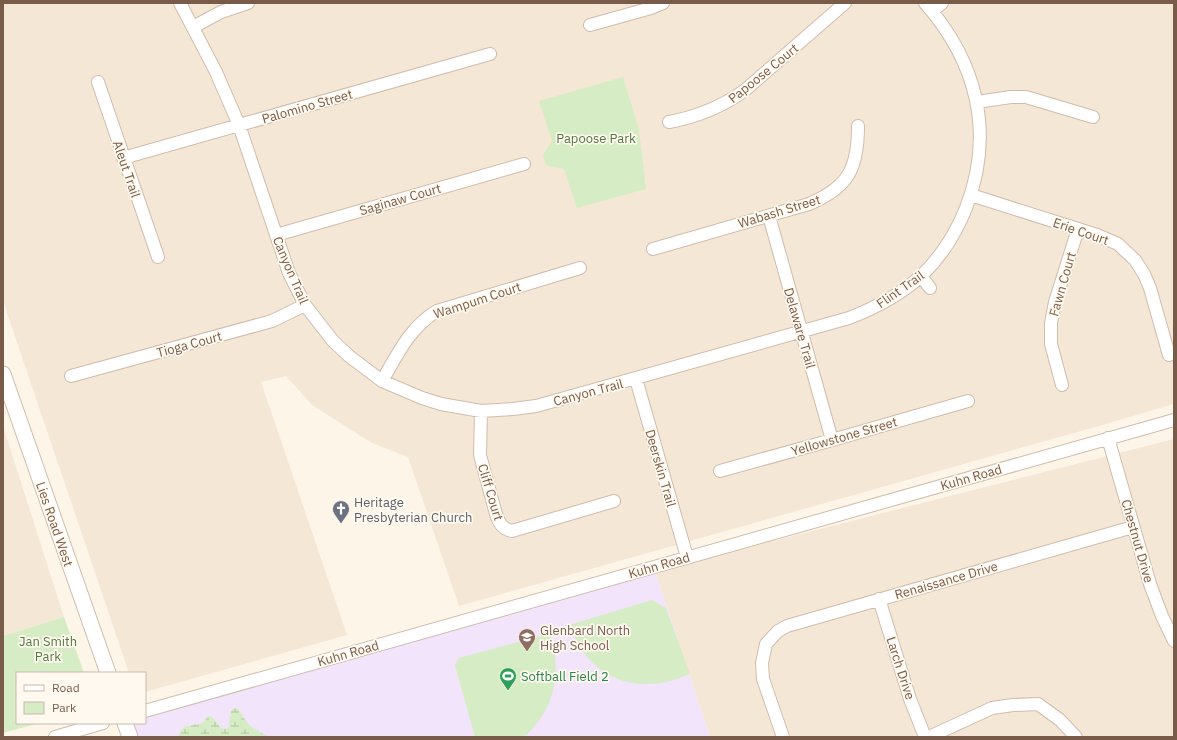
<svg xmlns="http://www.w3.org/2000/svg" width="1177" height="740" font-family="'IBM Plex Sans',sans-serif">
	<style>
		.residential { fill: #f5e7d6 }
		.education { fill: #f2e4fa }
		.wetland { fill: url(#wetland-marsh) }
		.green { fill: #d5ecc5 }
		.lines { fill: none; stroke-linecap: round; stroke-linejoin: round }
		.minor-casing { stroke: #d0bcac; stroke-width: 14 }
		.tertiary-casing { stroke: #d0bcac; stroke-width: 17 }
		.minor { stroke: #fff; stroke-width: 12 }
		.tertiary { stroke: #fff; stroke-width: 15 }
		.labels { text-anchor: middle; stroke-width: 3.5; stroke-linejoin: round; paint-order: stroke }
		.street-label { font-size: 13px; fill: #795b4a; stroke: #fff9ef }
		.park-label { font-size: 13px; fill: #50793f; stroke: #fff9ef }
		.worship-label { font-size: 13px; fill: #5b616d; stroke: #fff9ef; text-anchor: start }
		.education-label { font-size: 13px; fill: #785e54; stroke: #fff9ef; text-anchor: start }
		.leisure-label { font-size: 13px; fill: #27864d; stroke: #fff9ef; text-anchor: start }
	</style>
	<defs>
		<pattern id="wetland-marsh" width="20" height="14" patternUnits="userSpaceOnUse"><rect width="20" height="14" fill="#d5ecc5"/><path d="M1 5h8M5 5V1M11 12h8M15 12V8" fill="none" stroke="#b2c2a2"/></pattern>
	</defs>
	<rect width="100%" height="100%" fill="#fdf5e8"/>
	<path class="residential" d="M3,3H1174V404L1099,426L459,606L408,457L372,443L312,405L286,376L261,382L347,635L145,692V673H129L3,301Z
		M3,426L64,617L3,636Z
		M1174,439V737H710L655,571Z"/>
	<path class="education" d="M655,571L710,737H135L130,723H145V717Z"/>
	<path class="wetland" d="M237,708C242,712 242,716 246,721C251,729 262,733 270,737H178C183,718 202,731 207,717L210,716C216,719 217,725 223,729L228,728C231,721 229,715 232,709Z"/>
	<path class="green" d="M623,77L639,130L646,189L577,208L564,169L546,165L543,155L552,141L539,101Z
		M652,600L666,608L690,674C681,677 671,682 661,683C628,688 598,676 580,647C575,640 572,632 569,625Z
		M64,617L84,673H17V723H39L3,733V636Z
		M551,633C561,673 556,708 524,737H475L455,665L459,658Z"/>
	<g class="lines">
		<g class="minor-casing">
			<path id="minor" d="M180,3L216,72L239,125L289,273L305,305L333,341L349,356L382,381L422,398L441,404L481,411L513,409L536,406L554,401L849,318C875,308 900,295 921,276C941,257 956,233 966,208C995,133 977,62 925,3
				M932,11L942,3
				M590,25L651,8L663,3
				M193,27L221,12L248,3
				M98,82L158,257
				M977,102L1011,97H1026L1093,117
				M669,122C697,117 721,107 744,91L845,3
				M123,158L490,54
				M971,195L1097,235L1118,244L1135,260L1144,274L1150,288L1169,355
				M769,216L832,440
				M276,235L524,164
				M653,249L809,204C849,187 858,168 858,126
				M921,276L930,288
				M71,376L272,321L305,305
				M636,379L687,557
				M382,381C397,355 410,327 437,311L580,268
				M1062,385L1051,344V323L1055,302L1078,229
				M481,411L480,455L496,514C499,523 502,529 512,531L614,501
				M1108,438L1150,584L1162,616L1174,641
				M720,471L832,440L968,401
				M879,599L910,699L925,737
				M145,711L1174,420
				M55,737L103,723
				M783,737L763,679L762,663L766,644L778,631L787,626L1133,527
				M929,737L992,708L1013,705L1038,704L1060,720L1076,737"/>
		</g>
		<g class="tertiary-casing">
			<path id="tertiary" d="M3,374L108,673
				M125,723L130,737"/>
		</g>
		<use href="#minor" class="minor"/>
		<use href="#tertiary" class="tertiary"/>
	</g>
	<defs>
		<g id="church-pin" transform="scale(0.9)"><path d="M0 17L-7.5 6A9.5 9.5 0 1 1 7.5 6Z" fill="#6b7280" stroke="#fff9ef"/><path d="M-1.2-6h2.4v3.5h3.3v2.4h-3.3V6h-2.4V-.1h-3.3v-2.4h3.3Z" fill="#fff"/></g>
		<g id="school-pin" transform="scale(0.9)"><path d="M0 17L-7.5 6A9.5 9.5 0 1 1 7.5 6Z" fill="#8d6e63" stroke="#fff9ef"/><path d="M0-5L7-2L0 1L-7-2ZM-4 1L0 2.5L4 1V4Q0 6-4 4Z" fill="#fff"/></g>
		<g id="stadium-pin" transform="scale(0.9)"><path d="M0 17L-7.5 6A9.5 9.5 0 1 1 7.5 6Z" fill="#2e9e5b" stroke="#fff9ef"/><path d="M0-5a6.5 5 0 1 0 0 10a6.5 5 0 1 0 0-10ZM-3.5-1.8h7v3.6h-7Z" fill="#fff"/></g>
	</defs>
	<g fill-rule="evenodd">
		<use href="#church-pin" x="341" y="509"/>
		<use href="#school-pin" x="527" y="637"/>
		<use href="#stadium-pin" x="508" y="676"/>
	</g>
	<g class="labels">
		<g class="street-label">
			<text transform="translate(763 73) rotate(-39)" y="5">Papoose Court</text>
			<text transform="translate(307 106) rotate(-16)" y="5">Palomino Street</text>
			<text transform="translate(127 169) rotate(71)" y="5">Aleut Trail</text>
			<text transform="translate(400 199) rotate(-16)" y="5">Saginaw Court</text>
			<text transform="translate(779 211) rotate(-17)" y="5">Wabash Street</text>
			<text transform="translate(1081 231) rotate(19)" y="5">Erie Court</text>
			<text transform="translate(291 270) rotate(67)" y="5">Canyon Trail</text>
			<text transform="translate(1062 284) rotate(-74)" y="5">Fawn Court</text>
			<text transform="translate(900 289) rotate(-35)" y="5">Flint Trail</text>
			<text transform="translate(477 300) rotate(-18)" y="5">Wampum Court</text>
			<text transform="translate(800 328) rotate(74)" y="5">Delaware Trail</text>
			<text transform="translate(189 344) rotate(-15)" y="5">Tioga Court</text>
			<text transform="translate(588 392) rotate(-15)" y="5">Canyon Trail</text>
			<text transform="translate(844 436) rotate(-16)" y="5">Yellowstone Street</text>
			<text transform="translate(661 468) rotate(74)" y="5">Deerskin Trail</text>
			<text transform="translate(971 477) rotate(-16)" y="5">Kuhn Road</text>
			<text transform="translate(491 492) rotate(73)" y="5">Cliff Court</text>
			<text transform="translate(55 524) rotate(71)" y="5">Lies Road West</text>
			<text transform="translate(1138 541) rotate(74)" y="5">Chestnut Drive</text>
			<text transform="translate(659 565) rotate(-16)" y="5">Kuhn Road</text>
			<text transform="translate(946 580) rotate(-16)" y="5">Renaissance Drive</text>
			<text transform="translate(348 653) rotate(-16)" y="5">Kuhn Road</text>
			<text transform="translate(901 668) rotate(72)" y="5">Larch Drive</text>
		</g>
		<g class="park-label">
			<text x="596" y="143">Papoose Park</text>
			<text x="48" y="646">Jan Smith<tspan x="48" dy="15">Park</tspan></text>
		</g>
		<g class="worship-label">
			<text x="354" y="507">Heritage<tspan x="354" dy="15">Presbyterian Church</tspan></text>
		</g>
		<g class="education-label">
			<text x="540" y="635">Glenbard North<tspan x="540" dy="15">High School</tspan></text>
		</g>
		<g class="leisure-label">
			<text x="521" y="681">Softball Field 2</text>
		</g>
	</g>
	<rect width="1177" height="740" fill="none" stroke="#795b4a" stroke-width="8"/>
	<rect x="16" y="672" width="130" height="52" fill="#fff9ef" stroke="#c9baad"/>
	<rect x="24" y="685" width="20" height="6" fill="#ffffff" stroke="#c9baad"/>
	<text x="52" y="692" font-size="12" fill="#795b4a">Road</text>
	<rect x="24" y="702" width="20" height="12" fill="#d5ecc5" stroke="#c9baad"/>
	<text x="52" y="712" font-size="12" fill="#795b4a">Park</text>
</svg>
